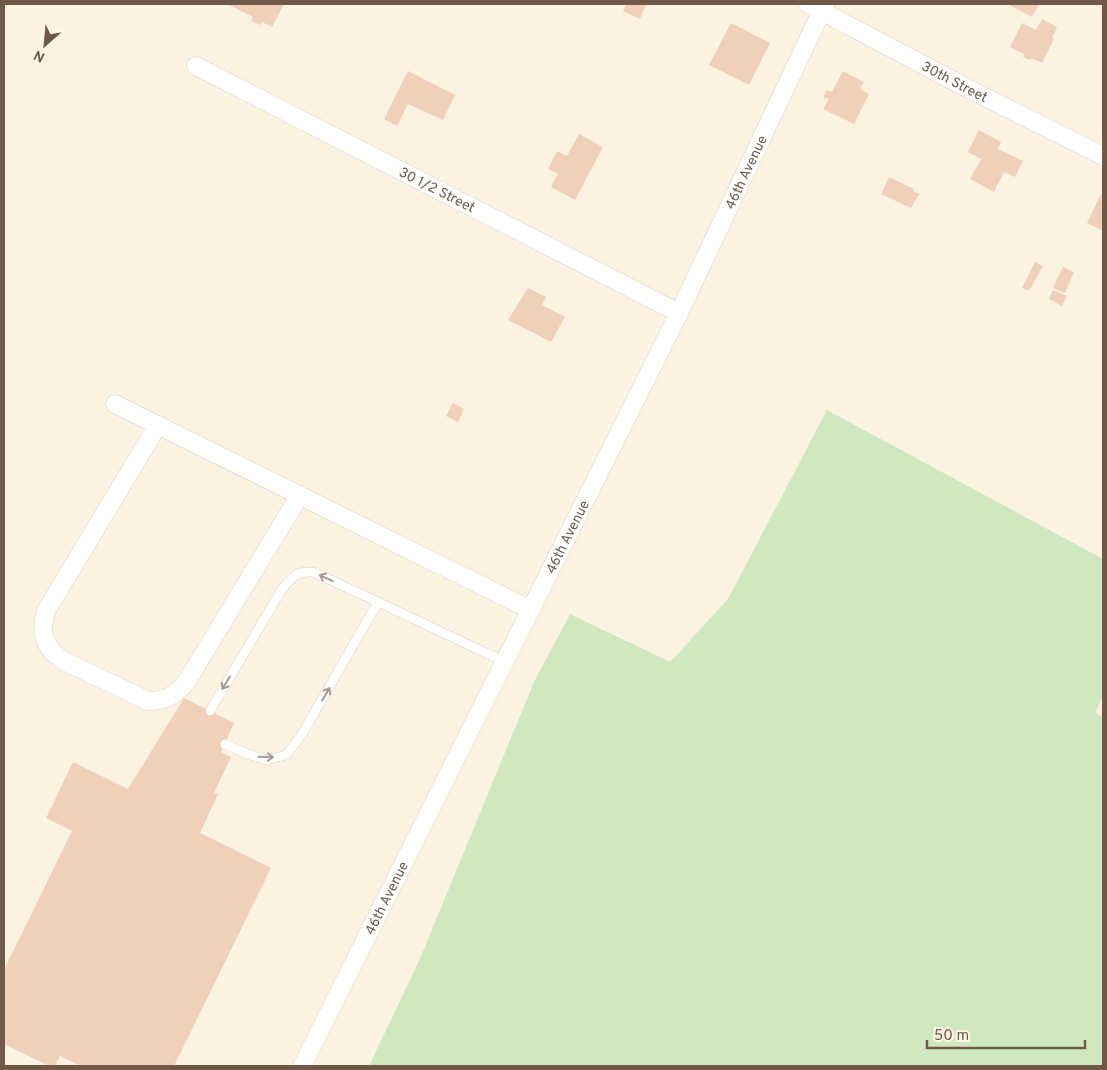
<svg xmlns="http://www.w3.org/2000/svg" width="1107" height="1070" font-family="Overpass,sans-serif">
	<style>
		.green { fill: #d0e8c0 }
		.building { fill: #f0d0b9 }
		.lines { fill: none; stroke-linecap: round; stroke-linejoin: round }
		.service-casing { stroke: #dfcebd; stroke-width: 10 }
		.minor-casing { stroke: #dfcebd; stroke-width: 19 }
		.service { stroke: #fff; stroke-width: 9 }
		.minor { stroke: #fff; stroke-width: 18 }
		.oneway { stroke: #aa9b92 }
		.labels { text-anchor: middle; stroke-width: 4.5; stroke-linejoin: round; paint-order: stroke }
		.street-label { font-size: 14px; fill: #725849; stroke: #fff6e7 }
	</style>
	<rect width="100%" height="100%" fill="#fcf2e1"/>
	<path class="green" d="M827,410L1103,559V696L1095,713L1103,717V1066H369L419,961L534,682L570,614L670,662L728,599Z"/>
	<path class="building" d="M230,4H284L272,27L262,22L260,25L251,21L253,17L229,5Z
		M627,4H646L640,19L623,11Z
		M1012,4H1039L1032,17L1011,6Z
		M1042,19L1057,27L1052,38L1054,39L1042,63L1031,58L1030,60L1023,57L1024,54L1010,47L1022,23L1036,30Z
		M731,23L770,43L749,85L709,65Z
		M408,71L455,95L443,120L408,104L397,126L384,119Z
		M843,71L864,82L860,89L869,94L854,124L823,109L829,99L823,97L827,90L832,92Z
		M979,130L1001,142L998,149L1023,161L1015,177L1004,172L994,192L970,179L981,159L968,152Z
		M579,134L603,147L575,200L551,187L558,174L548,169L557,151L567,156Z
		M889,177L914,189L913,191L919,194L911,208L881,194Z
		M1101,194L1103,196V231L1087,223Z
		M1035,262L1043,266L1029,291L1022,288Z
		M1063,267L1074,272L1065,293L1053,288Z
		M528,288L546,297L542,305L565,317L551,342L508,320Z
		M1053,290L1067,296L1062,306L1049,299Z
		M453,403L464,409L458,422L446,416Z
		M184,698L234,723L221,752L231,757L214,793L218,794L200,833L271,868L174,1066H81L60,1056L55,1066H49L4,1044V970L72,831L46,818L73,762L128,789Z"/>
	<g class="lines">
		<g class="service-casing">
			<path id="service" d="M378,602L505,662
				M210,711L282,589C293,577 295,571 313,572L378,602L301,736L286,755L266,760L248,754L225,744"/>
		</g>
		<g class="minor-casing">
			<g id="minor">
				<path id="s1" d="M808,4L967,88L1103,156"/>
				<path id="s2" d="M196,66L679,313"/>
				<path d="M115,404L531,610"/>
				<path d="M158,425L46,611C39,634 45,650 66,662L148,701C165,701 177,695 187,681L300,495"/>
				<path id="s3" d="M302,1066L679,313L825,4"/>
			</g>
		</g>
		<use href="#service" class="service"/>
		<use href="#minor" class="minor"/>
	</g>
	<defs><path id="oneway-shaft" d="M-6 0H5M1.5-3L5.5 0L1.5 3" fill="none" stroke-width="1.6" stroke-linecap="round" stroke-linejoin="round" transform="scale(1.25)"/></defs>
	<g class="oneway">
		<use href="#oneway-shaft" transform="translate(326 578) rotate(-155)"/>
		<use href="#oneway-shaft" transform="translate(226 683) rotate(121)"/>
		<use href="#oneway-shaft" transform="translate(326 694) rotate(-60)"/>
		<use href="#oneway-shaft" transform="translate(266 757) rotate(1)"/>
	</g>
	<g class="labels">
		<g class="street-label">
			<text dy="5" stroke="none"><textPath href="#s1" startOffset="166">30th Street</textPath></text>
			<text dy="5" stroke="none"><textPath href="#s3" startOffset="998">46th Avenue</textPath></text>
			<text dy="5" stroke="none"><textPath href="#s2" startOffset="271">30 1/2 Street</textPath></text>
			<text dy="5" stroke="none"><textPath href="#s3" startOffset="592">46th Avenue</textPath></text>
			<text dy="5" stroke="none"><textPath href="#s3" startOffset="188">46th Avenue</textPath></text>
		</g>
	</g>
	<rect width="1107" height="1070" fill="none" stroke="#725849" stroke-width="10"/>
	<g transform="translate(45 45) rotate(207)" stroke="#fff6e7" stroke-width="4" paint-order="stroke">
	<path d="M0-4L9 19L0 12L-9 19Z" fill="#725849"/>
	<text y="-8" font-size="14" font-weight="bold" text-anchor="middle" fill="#725849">N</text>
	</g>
	<path d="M927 1040v8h158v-8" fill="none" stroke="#725849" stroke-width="2.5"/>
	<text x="934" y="1040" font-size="15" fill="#725849" stroke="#fff6e7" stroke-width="4" paint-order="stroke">50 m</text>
</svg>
